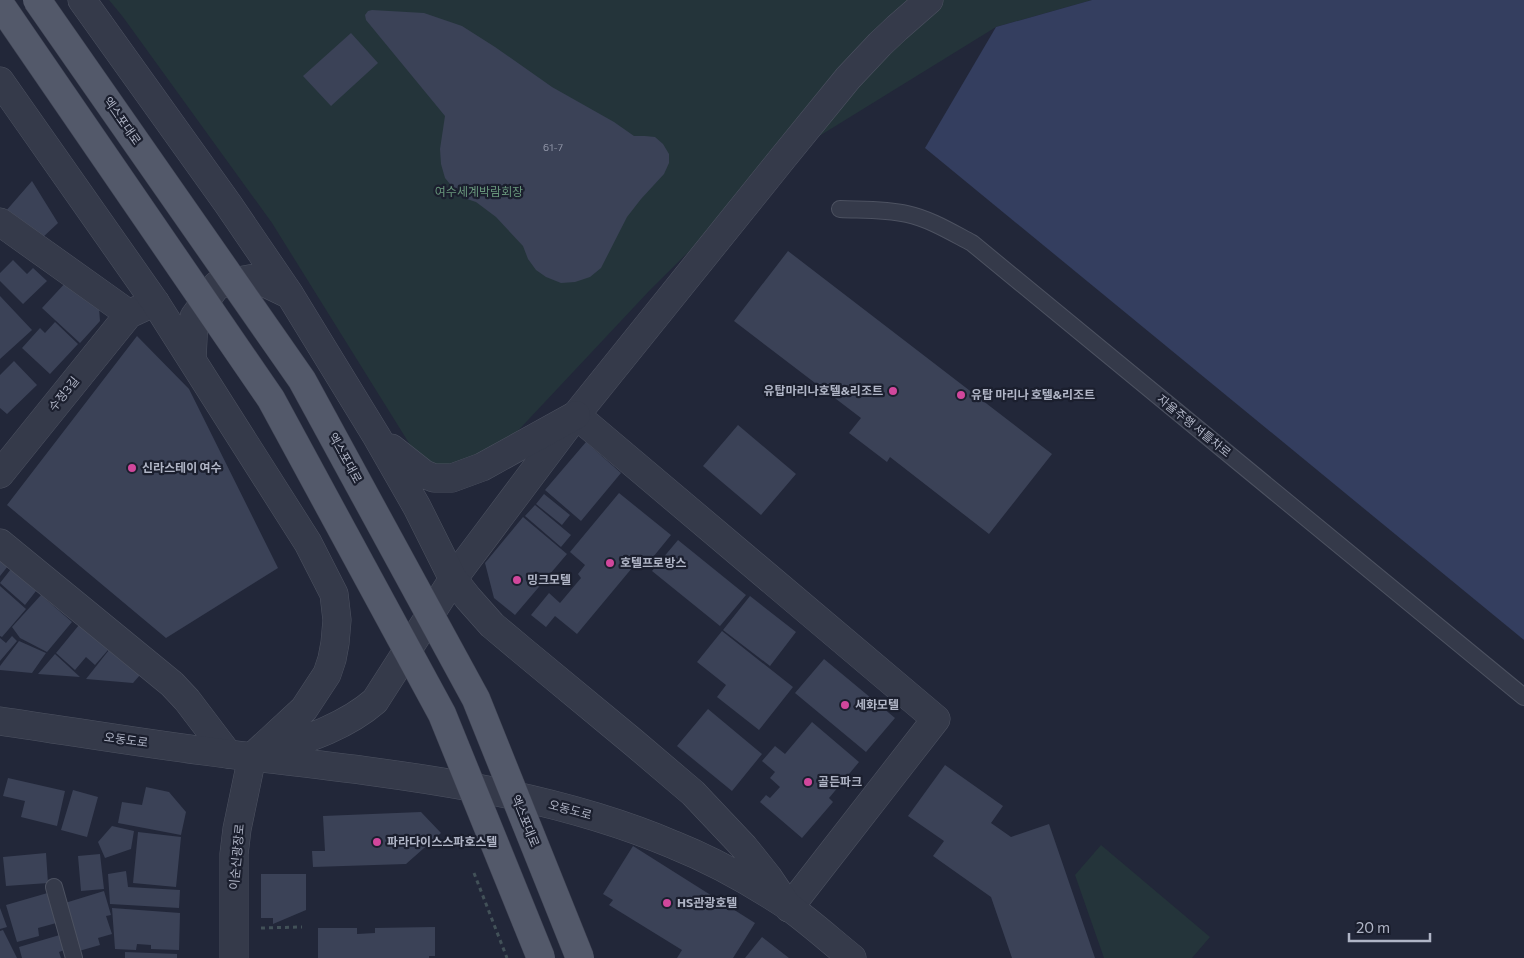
<svg xmlns="http://www.w3.org/2000/svg" width="1524" height="958" font-family="Commissioner,'Noto Sans KR',sans-serif">
	<style>
		.green { fill: #24343a }
		.water { fill: #343e5f }
		.building { fill: #3b4257 }
		.lines { fill: none; stroke-linecap: round; stroke-linejoin: round }
		.service-casing { stroke: #4d5261; stroke-width: 18 }
		.minor-casing { stroke: #4d5261; stroke-width: 29 }
		.tertiary-casing { stroke: #4d5261; stroke-width: 29 }
		.path { stroke: #425158; stroke-width: 3; stroke-dasharray: 4 4; stroke-linecap: butt }
		.service { stroke: #353a4a; stroke-width: 16 }
		.minor { stroke: #353a4a; stroke-width: 28 }
		.tertiary { stroke: #353a4a; stroke-width: 28 }
		.primary-bridge-casing { stroke: #3f4353; stroke-width: 29; stroke-linecap: butt }
		.primary-bridge { stroke: #53596a; stroke-width: 28 }
		.hotel-dot { fill: #d1479c; stroke: #1b1f2e; stroke-width: 2 }
		.labels { text-anchor: middle; stroke-width: 4.5; stroke-linejoin: round; paint-order: stroke }
		.number-label { font-size: 10px; fill: #9398aa }
		.street-label { font-size: 12px; fill: #b0b5c6; stroke: #1b1f2e }
		.park-label { font-size: 12px; fill: #68967b; stroke: #1b1f2e }
		.poi-label { font-size: 12px; font-weight: bold; fill: #b0b5c6; stroke: #1b1f2e; text-anchor: start }
	</style>
	<rect width="100%" height="100%" fill="#222739"/>
	<path class="green" d="M109,0H1092L996,27L782,159L650,290L513,436L451,470L422,464L272,223L123,17Z
		M1101,845L1210,937L1192,958H1104L1075,875Z"/>
	<path class="water" d="M1092,0H1524V640L925,148L996,27Z"/>
	<path class="building" d="M372,10L424,13L462,26L495,47L552,87L614,122L634,136H645L655,137L663,144L669,154V163L664,174L641,199L627,217L601,268L590,277L575,282L561,283L546,277L536,270L528,259L523,246L496,217L476,202L467,199L455,190L445,178L441,164L440,149L445,116L366,20L365,15L368,11Z
		M351,33L378,63L331,106L303,76Z
		M32,181L58,223L41,239L5,212Z
		M788,251L1052,454L989,534L890,457L887,462L849,433L861,418L734,321Z
		M13,260L27,274L33,268L47,281L23,304L0,281V273Z
		M68,280L99,308L100,321L80,343L42,308Z
		M0,296L32,330L0,359Z
		M55,322L78,344L50,374L22,348L40,328L45,333Z
		M137,336L189,389L278,568L166,638L7,505Z
		M14,361L37,385L7,414L0,408V375Z
		M738,425L796,474L761,515L703,466Z
		M586,442L621,473L581,521L545,490Z
		M619,493L671,535L649,562L642,556L577,634L555,616L546,627L531,615L549,593L560,603L581,578L578,574L585,565L570,552Z
		M544,494L570,515L562,525L536,504Z
		M535,505L571,535L561,547L525,516Z
		M523,517L567,554L515,615L494,598L485,563Z
		M678,540L746,595L720,626L652,571Z
		M0,560L8,566L0,576Z
		M11,569L36,591L25,605L0,583Z
		M0,586L26,609L2,637L0,636Z
		M41,595L72,622L47,652L20,638L12,627Z
		M750,596L796,632L770,666L723,630Z
		M79,625L108,650L95,665L86,657L75,670L56,653Z
		M722,631L793,687L759,730L717,697L726,685L697,662Z
		M12,636L17,641L0,661V638L6,643Z
		M19,641L46,653L32,673L0,670V666Z
		M109,650L140,675L133,683L86,679Z
		M55,654L80,677L38,674Z
		M824,659L895,718L866,752L795,693Z
		M708,709L762,754L732,791L677,746Z
		M812,722L859,762L829,798L833,802L802,838L760,802L766,795L770,798L780,787L770,778L775,772L762,761L775,746L785,754Z
		M945,765L1003,806L991,823L1011,837L1049,824L1095,958H1012L991,897L933,856L944,841L908,816Z
		M8,778L65,791L57,826L21,817L25,801L3,796Z
		M146,787L169,792L186,812L181,835L118,823L122,802L142,805Z
		M73,790L98,797L87,837L61,830Z
		M421,812L441,833L406,864L313,867L312,851H325L323,816Z
		M112,826L134,831L131,849L105,858L98,842Z
		M138,832L181,837L176,887L133,883Z
		M633,846L755,923L733,958H677L682,950L609,905L613,900L603,894Z
		M46,853L48,883L6,886L3,857Z
		M100,854L104,889L81,891L78,856Z
		M126,871L128,887L180,890L179,908L110,904L108,874Z
		M261,874H306V910L273,924V918H261Z
		M104,891L111,915L106,916L112,934L98,938L100,945L79,951L65,903Z
		M51,892L60,922L38,928L39,936L17,942L6,905Z
		M0,908L7,927L0,929Z
		M112,908L180,913L179,950L151,949V945L137,944L136,950L115,949Z
		M435,927V956H429V958H318V928H357V934L375,933V928Z
		M3,930L17,958H0V931Z
		M63,934L67,949L59,952L61,958H22L19,947Z
		M762,937L789,958H745Z
		M125,952L177,954V958H125Z"/>
	<g class="lines">
		<g class="service-casing">
			<path id="service" d="M840,209C862,210 885,209 907,214C930,219 951,232 972,243L1524,697
				M54,887L74,958"/>
		</g>
		<g class="minor-casing">
			<path id="minor" d="M0,222L129,314
				M576,415L936,719L789,908
				M0,474L129,314L155,302
				M0,543L172,684L187,700L228,754
				M453,579L576,415L782,159L848,78L880,44L897,28L929,0"/>
		</g>
		<g class="tertiary-casing">
			<path id="tertiary" d="M82,0L228,204L290,295L377,437L417,507L453,579L468,598L492,625L523,651L633,742L693,793L744,847L768,877L789,908
				M0,81L155,302L308,543L334,594L337,620L335,643L332,659L327,674L304,709L252,757
				M192,360L194,317L217,285L255,278L288,294
				M391,448L424,474L434,478H452L482,467L576,415
				M0,721C76,732 152,745 228,754C376,772 536,786 674,845C714,861 753,883 789,907C811,923 831,941 852,958
				M264,753C303,740 344,728 375,701L453,579
				M234,958V854L237,829L252,757"/>
		</g>
		<path class="path" d="M474,873L507,958
			M261,928L302,927"/>
		<use href="#service" class="service"/>
		<use href="#minor" class="minor"/>
		<use href="#tertiary" class="tertiary"/>
		<g class="primary-bridge-casing">
			<path id="primary-bridge" d="M37,0L302,380L476,699L580,958
				M0,4L271,399L442,714L541,958"/>
		</g>
		<use href="#primary-bridge" class="primary-bridge"/>
	</g>
	<g class="hotel-dot">
		<circle cx="893" cy="391" r="5"/>
		<circle cx="961" cy="395" r="5"/>
		<circle cx="132" cy="468" r="5"/>
		<circle cx="610" cy="563" r="5"/>
		<circle cx="517" cy="580" r="5"/>
		<circle cx="845" cy="705" r="5"/>
		<circle cx="808" cy="782" r="5"/>
		<circle cx="377" cy="842" r="5"/>
		<circle cx="667" cy="903" r="5"/>
	</g>
	<g class="labels">
		<g class="number-label">
			<text x="553" y="151">61-7</text>
		</g>
		<g class="street-label">
			<text transform="translate(122 121) rotate(55)" y="4">엑스포대로</text>
			<text transform="translate(64 394) rotate(-51)" y="4">수정3길</text>
			<text transform="translate(1194 426) rotate(39)" y="4">자율주행 셔틀차로</text>
			<text transform="translate(345 458) rotate(61)" y="4">엑스포대로</text>
			<text transform="translate(126 740) rotate(8)" y="4">오동도로</text>
			<text transform="translate(570 810) rotate(15)" y="4">오동도로</text>
			<text transform="translate(525 821) rotate(68)" y="4">엑스포대로</text>
			<text transform="translate(237 857) rotate(-85)" y="4">이순신광장로</text>
		</g>
		<g class="park-label">
			<text x="479" y="196">여수세계박람회장</text>
		</g>
		<g class="poi-label">
			<text x="883" y="395" text-anchor="end">유탑마리나호텔&amp;리조트</text>
			<text x="971" y="399">유탑 마리나 호텔&amp;리조트</text>
			<text x="142" y="472">신라스테이 여수</text>
			<text x="620" y="567">호텔프로방스</text>
			<text x="527" y="584">밍크모텔</text>
			<text x="855" y="709">세화모텔</text>
			<text x="818" y="786">골든파크</text>
			<text x="387" y="846">파라다이스스파호스텔</text>
			<text x="677" y="907">HS관광호텔</text>
		</g>
	</g>
	<path d="M1349 933v8h81v-8" fill="none" stroke="#b0b5c6" stroke-width="2.5"/>
	<text x="1356" y="933" font-size="15" fill="#b0b5c6" stroke="#1b1f2e" stroke-width="4" paint-order="stroke">20 m</text>
</svg>
